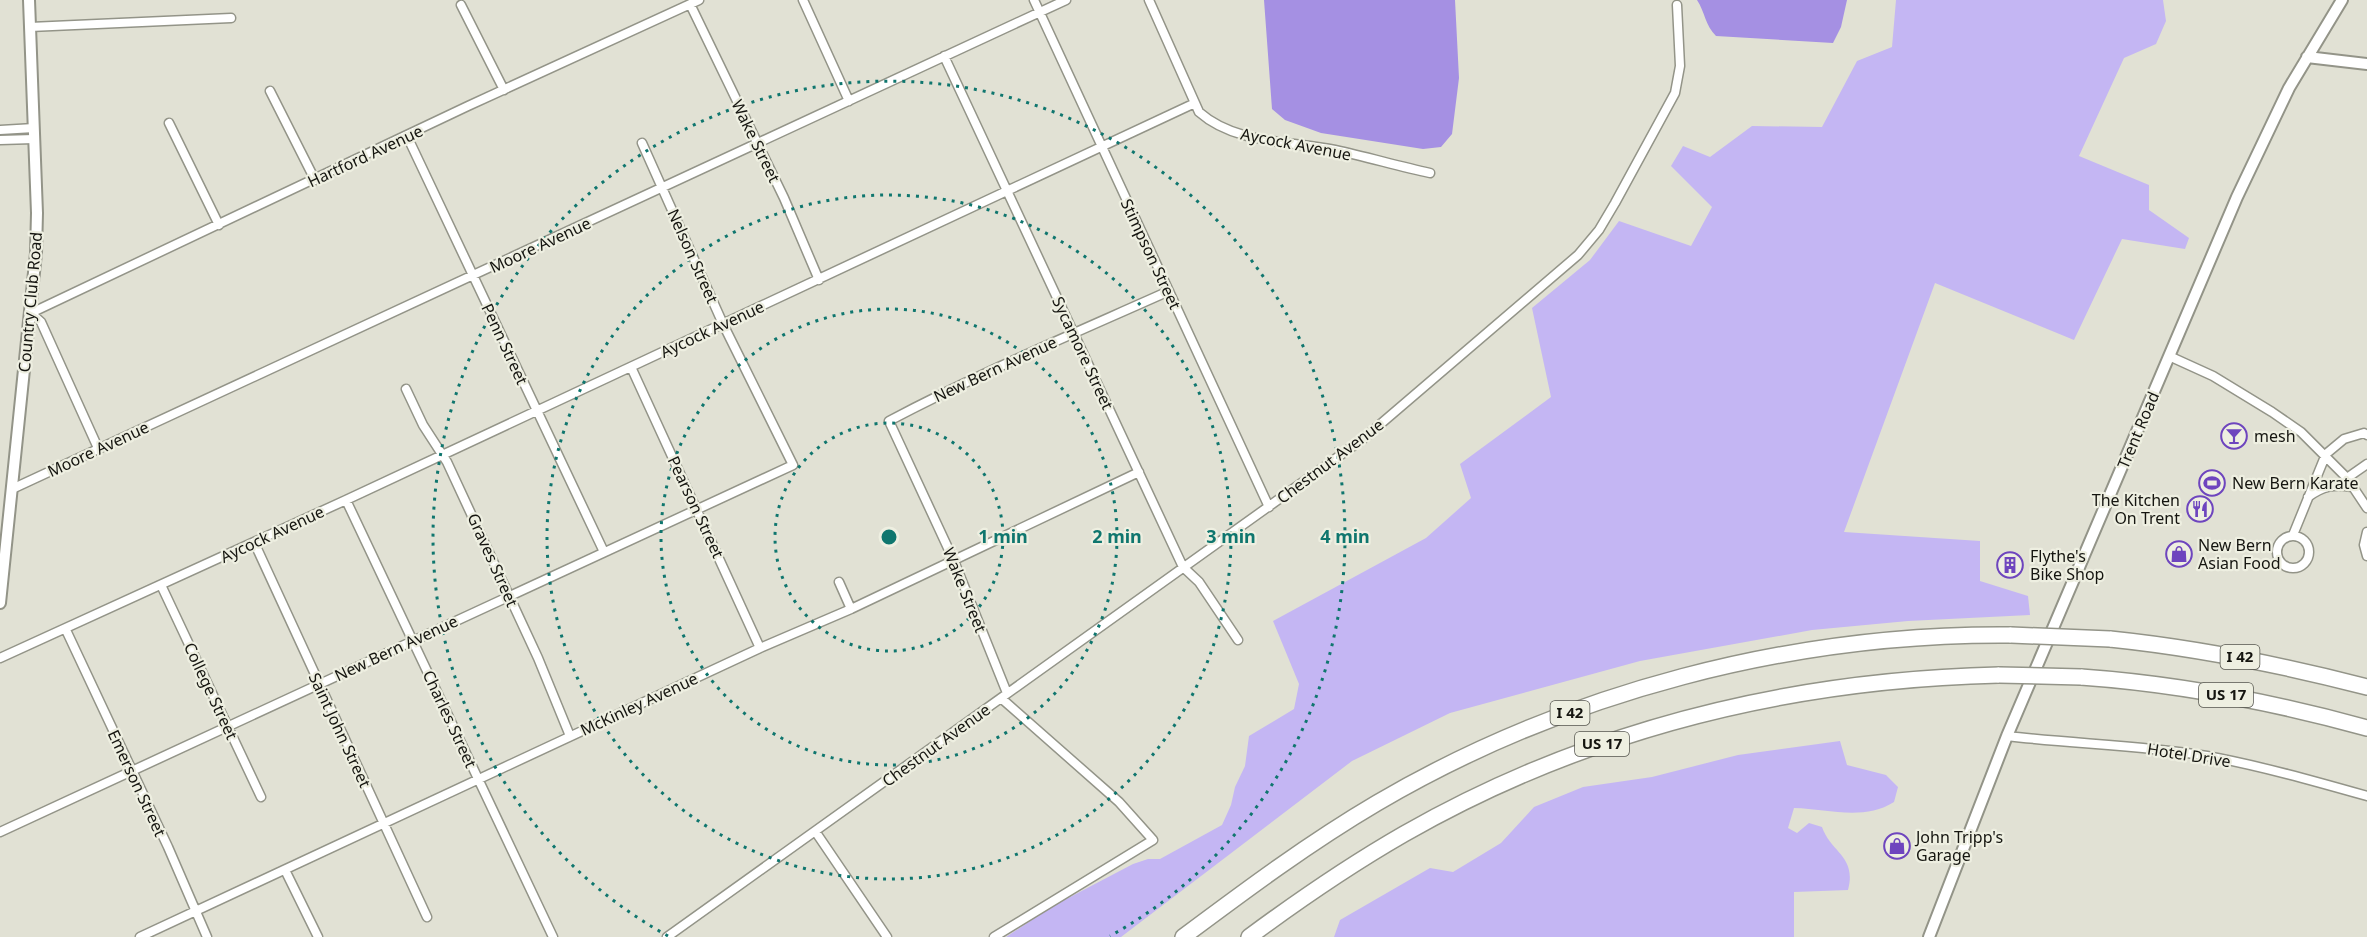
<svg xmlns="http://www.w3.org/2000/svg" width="2367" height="937" font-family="'Noto Sans',sans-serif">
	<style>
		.green { fill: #c4b6f3 }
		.water { fill: #a590e3 }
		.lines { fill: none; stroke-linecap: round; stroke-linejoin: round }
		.minor-casing { stroke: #939488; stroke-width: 11 }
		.tertiary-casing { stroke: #939488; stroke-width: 14 }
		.motorway-casing { stroke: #939488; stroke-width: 18 }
		.minor { stroke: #fff; stroke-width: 8 }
		.tertiary { stroke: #fff; stroke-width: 10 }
		.motorway { stroke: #fff; stroke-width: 15 }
		.motorway-bridge-casing { stroke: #939488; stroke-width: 18; stroke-linecap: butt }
		.motorway-bridge { stroke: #fff; stroke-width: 15 }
		.ring { fill: none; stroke: #0f766e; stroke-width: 3; stroke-dasharray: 3 6 }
		.labels { text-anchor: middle; stroke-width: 4.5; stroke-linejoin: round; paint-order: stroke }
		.shield { fill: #eeefe1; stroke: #56564f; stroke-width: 1.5 }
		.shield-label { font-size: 15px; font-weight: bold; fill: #151510 }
		.street-label { font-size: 16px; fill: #151510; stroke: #eeefe1 }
		.poi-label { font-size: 16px; fill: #151510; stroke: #eeefe1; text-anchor: start }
		.centre { fill: #0f766e; stroke: #eeefe1; stroke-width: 3 }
		.ring-label { font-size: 18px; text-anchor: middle; font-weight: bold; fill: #0f766e; stroke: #eeefe1; stroke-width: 4.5; stroke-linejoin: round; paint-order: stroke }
	</style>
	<rect width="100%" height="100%" fill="#e1e1d4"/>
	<path class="green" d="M1896,0H2163L2166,21L2156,44L2124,58L2079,156L2149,185V210L2189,238L2185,249L2122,239L2074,340L1935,283L1844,532L1980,541V581L2028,596L2030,615L1908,621L1812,630L1640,661L1450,713L1352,761L1121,937H1006L1053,906L1133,864L1148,859H1160L1222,825L1231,805L1235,787L1245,766L1249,736L1294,709L1299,684L1273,621L1426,538L1471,498L1460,464L1551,397L1532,308L1590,260L1619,221L1691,246L1712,207L1671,166L1683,146L1710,157L1752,126L1822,127L1857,61L1892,47Z
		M1840,741L1847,765L1886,775L1898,787L1894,802C1864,821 1828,809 1794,808L1788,828L1797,833L1809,823L1822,827C1831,853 1857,856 1848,890L1794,892V937H1334L1340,920L1430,868L1453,872L1501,843L1534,807L1583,787L1652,777L1738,755Z"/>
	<path class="water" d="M1264,0H1455L1459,78L1452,134L1441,147L1423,149L1321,133L1285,120L1272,109Z
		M1697,0H1847L1841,27L1833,43L1716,36C1705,25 1705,12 1697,0Z"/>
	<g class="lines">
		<g class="minor-casing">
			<path id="minor" d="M803,0L849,101
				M1034,0L1269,507
				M1149,0L1199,112C1235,144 1290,141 1335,150C1367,157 1398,166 1430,173
				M690,4L784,198L819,280
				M461,5L504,90
				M30,27L231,18
				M944,56L1183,567L1199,582L1238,640
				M270,91L315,180
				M169,123L219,225
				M0,130L34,128
				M407,136L604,552
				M0,140L34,139
				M2169,356L2213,376L2272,412L2301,432L2347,478L2367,508
				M631,367L760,648
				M406,389L423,425L447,462L538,658L570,736
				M98,448L41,322L31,313L468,106L699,0
				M2347,478L2367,464
				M12,489L1066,0
				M2308,497C2323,486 2334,484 2352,487
				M346,500L553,937
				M2367,532L2364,545L2367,556
				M2293,535L2326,454L2344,439L2364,433L2367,435
				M2277 552a16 16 0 1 1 32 0a16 16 0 1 1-32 0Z
				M254,542L427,917
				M839,582L851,609
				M161,585L261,797
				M66,630L168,847L207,937
				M0,658L346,500L1195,103
				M1007,693L954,561L889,421C980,373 1075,333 1169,291
				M2007,736C2074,744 2141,745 2207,756C2261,766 2314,781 2367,796
				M815,831L887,937
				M0,832L793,465L723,324L642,143
				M285,870L318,937
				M140,937L760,648L851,609L1139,472
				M667,937L1363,439L1578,255L1599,230L1615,203L1675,93L1680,66L1677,5
				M994,937L1153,840L1119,802L1001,698"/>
		</g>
		<g class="tertiary-casing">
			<path id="tertiary" d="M2307,57L2367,64
				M0,603L36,253L37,213L29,0
				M1929,937L2007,736L2237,197L2289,88L2342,0"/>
		</g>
		<g class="motorway-casing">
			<path id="motorway" d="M2110,639C2197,648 2282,665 2367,687
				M2081,677C2179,684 2273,702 2367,728
				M1183,937C1246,890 1309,843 1377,803C1566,692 1792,633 2011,635
				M1249,937C1299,900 1350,865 1404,834C1588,729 1789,680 1999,675"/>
		</g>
		<use href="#minor" class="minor"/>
		<use href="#tertiary" class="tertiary"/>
		<use href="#motorway" class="motorway"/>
		<g class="motorway-bridge-casing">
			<path id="motorway-bridge" d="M2011,635L2110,639
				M1999,675L2081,677"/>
		</g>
		<use href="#motorway-bridge" class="motorway-bridge"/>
	</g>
	<g class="ring">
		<circle cx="889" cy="537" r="114"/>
		<circle cx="889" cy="537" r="228"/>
		<circle cx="889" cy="537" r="342"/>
		<path d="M668 936A456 456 0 1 1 1110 936"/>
	</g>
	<defs>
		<g id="bar-ring" transform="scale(1.35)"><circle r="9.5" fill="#eeefe1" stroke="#6e45be" stroke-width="1.5"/><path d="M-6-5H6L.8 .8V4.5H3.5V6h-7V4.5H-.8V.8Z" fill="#6e45be"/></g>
		<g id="stadium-ring" transform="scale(1.35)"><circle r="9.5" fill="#eeefe1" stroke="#6e45be" stroke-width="1.5"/><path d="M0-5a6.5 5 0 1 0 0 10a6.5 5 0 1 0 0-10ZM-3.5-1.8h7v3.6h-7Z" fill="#6e45be"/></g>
		<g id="restaurant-ring" transform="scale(1.35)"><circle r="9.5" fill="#eeefe1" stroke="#6e45be" stroke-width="1.5"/><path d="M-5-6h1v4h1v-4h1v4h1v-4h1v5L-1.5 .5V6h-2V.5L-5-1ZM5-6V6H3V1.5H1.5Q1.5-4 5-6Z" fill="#6e45be"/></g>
		<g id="shop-ring" transform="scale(1.35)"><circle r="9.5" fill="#eeefe1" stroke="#6e45be" stroke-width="1.5"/><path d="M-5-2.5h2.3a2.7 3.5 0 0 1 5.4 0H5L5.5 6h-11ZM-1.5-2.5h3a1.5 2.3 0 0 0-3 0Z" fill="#6e45be"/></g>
		<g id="building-ring" transform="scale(1.35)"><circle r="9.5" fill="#eeefe1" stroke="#6e45be" stroke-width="1.5"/><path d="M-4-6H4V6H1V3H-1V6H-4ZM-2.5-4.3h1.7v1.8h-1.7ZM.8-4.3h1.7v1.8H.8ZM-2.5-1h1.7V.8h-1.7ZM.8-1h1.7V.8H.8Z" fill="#6e45be"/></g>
	</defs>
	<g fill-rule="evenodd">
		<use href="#bar-ring" x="2234" y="436"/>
		<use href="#stadium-ring" x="2212" y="483"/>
		<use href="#restaurant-ring" x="2200" y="509"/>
		<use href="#shop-ring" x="2179" y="554"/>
		<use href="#building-ring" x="2010" y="565"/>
		<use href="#shop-ring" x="1897" y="846"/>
	</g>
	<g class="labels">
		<g class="shield">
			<rect x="2220.5" y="645" width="39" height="24" rx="4.5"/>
			<rect x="2199" y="683" width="54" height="24" rx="4.5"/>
			<rect x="1550.5" y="701" width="39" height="24" rx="4.5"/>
			<rect x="1575" y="732" width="54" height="24" rx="4.5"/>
		</g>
		<g class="shield-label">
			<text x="2240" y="662">I 42</text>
			<text x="2226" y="700">US 17</text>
			<text x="1570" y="718">I 42</text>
			<text x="1602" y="749">US 17</text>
		</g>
		<g class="street-label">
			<text transform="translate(756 141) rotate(64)" y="6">Wake Street</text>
			<text transform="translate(1296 144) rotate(11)" y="6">Aycock Avenue</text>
			<text transform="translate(365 156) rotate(-25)" y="6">Hartford Avenue</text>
			<text transform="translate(540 245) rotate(-25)" y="6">Moore Avenue</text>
			<text transform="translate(1151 254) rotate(65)" y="6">Stimpson Street</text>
			<text transform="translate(693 256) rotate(66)" y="6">Nelson Street</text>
			<text transform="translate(30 302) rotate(-85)" y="6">Country Club Road</text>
			<text transform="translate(712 329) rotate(-25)" y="6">Aycock Avenue</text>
			<text transform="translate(505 344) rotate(65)" y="6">Penn Street</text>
			<text transform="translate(1083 353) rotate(65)" y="6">Sycamore Street</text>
			<text transform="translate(995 369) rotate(-25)" y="6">New Bern Avenue</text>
			<text transform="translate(2138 430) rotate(-67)" y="6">Trent Road</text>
			<text transform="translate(98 449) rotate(-25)" y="6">Moore Avenue</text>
			<text transform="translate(1330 461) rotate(-37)" y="6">Chestnut Avenue</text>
			<text transform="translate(696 507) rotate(65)" y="6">Pearson Street</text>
			<text transform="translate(272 534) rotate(-25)" y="6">Aycock Avenue</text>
			<text transform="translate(493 560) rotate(66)" y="6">Graves Street</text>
			<text transform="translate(965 590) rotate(68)" y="6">Wake Street</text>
			<text transform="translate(396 648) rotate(-25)" y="6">New Bern Avenue</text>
			<text transform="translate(211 691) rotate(65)" y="6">College Street</text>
			<text transform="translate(639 704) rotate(-25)" y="6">McKinley Avenue</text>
			<text transform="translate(450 719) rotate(65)" y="6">Charles Street</text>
			<text transform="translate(340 730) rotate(65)" y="6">Saint John Street</text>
			<text transform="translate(936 745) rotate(-36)" y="6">Chestnut Avenue</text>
			<text transform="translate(2189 755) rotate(9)" y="6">Hotel Drive</text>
			<text transform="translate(137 783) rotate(65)" y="6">Emerson Street</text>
		</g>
		<g class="poi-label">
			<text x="2254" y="442">mesh</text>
			<text x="2232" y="489">New Bern Karate</text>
			<text x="2180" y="506" text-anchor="end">The Kitchen<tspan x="2180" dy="18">On Trent</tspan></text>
			<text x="2198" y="551">New Bern<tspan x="2198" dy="18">Asian Food</tspan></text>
			<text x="2030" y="562">Flythe's<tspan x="2030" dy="18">Bike Shop</tspan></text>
			<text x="1916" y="843">John Tripp's<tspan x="1916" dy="18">Garage</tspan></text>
		</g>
	</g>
	<circle cx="889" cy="537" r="9" class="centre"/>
	<g class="ring-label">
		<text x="1003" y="543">1 min</text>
		<text x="1117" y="543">2 min</text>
		<text x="1231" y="543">3 min</text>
		<text x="1345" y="543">4 min</text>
	</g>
</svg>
